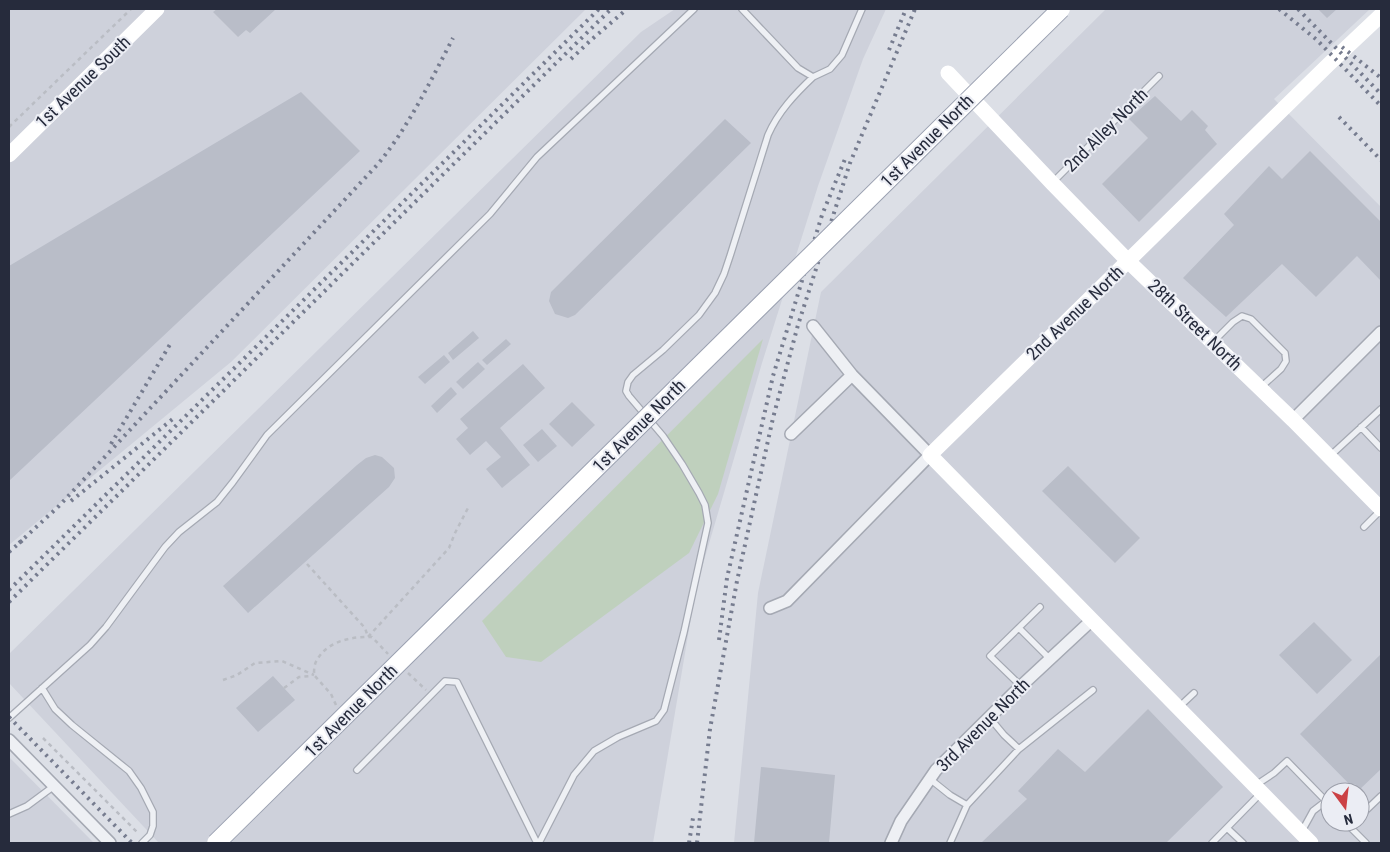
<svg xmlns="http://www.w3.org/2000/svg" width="1390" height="852" font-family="'Roboto Condensed',sans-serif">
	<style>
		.built { fill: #ced1db; fill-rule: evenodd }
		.green { fill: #bfd0bd }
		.building { fill: #b9bdc8 }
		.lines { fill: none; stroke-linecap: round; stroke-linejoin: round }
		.lane-casing { stroke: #a5a9b3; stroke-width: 8 }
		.street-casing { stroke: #a5a9b3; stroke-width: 14 }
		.path { stroke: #babdc4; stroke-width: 2.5; stroke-dasharray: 4 4; stroke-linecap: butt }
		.lane { stroke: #eef0f4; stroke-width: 5.5 }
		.street { stroke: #eef0f4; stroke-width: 11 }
		.secondary { stroke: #fff; stroke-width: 15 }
		.rail { stroke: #767c8f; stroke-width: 4; stroke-dasharray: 2.5 5; stroke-linecap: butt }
		.primary-bridge-casing { stroke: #9ba1b1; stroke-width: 20; stroke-linecap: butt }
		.primary-bridge { stroke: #fff; stroke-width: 18 }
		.labels { text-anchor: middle; stroke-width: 4; stroke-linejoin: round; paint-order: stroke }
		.street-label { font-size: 18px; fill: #262b3c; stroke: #ebedf4 }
	</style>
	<rect width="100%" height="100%" fill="#dcdfe6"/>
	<path class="built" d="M9,9H586L231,362L9,545Z
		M675,9H886L863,59L818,186L762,363L696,588L653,843H159L9,683V654L641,32Z
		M1106,9H1370L1274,99L1381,207V843H734L758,593L821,292ZM1330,792H1360V822H1330Z
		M9,757L94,843H9Z"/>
	<path class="green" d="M763,339L718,494L689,553L541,662L506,657L482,621Z"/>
	<path class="building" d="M217,9H276L250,33L246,30L238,37L213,12Z
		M1318,9H1337L1327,18Z
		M301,92L360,151L9,481V266Z
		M1155,96L1181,121L1192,110L1208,126L1205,130L1217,144L1139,222L1102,184L1148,138L1129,119Z
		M725,119L751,143L575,315L568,318L555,314L549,301L551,292Z
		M1310,151L1381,222V281L1357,256L1316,297L1282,264L1226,317L1183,278L1234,225L1224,214L1269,166L1282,179Z
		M473,331L479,338L453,360L448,353Z
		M506,339L511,344L487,365L482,360Z
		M444,355L450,362L425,384L418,377Z
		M478,362L485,369L463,389L456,382Z
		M523,364L545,388L500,428L530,465L502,488L486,469L501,457L486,441L470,455L456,439L468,428L460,419Z
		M451,387L457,394L437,413L431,406Z
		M572,402L595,425L572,447L549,424Z
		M542,429L557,446L538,462L523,445Z
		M375,455L382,457L394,468L395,478L389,487L248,613L223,586L357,465L366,458Z
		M1068,466L1140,538L1115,563L1042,491Z
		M1314,622L1352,660L1317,694L1279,655Z
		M1381,654V769L1357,792L1300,734Z
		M273,676L295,700L258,732L236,708Z
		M1148,709L1223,787L1166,843H981L1027,799L1018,791L1058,749L1085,772Z
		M761,767L835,775L829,843H754Z"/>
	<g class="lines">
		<g class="lane-casing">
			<path id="lane" d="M742,9L798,68L813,77L830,69L842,55L862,9
				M1052,183L1159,76
				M1213,342L1233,322L1242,316L1251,319L1285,353L1286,361L1281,369L1260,388
				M1361,427L1381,448
				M1330,456L1381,409
				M1364,527L1381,510
				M1019,628L1050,659
				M1021,686L990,656L1040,607
				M42,688L55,709L72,725L129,771L141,788L153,812V826L150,835L142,843
				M1179,707L1194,693
				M989,717L1004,735L1019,749
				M9,718L90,645L106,627L165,547L179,532L217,502L233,482L267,435L490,214L537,157L694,9
				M357,770L445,681L457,682L537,843
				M930,779L950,795L967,805
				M1256,785L1274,773L1287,761L1326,801
				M9,814L27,806L54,786
				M1360,816L1381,796
				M1354,822L1349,826L1366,843
				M1227,828L1243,843
				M1302,831L1313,811L1326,801L1330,805
				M539,843L574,775L594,751L618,737L656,721L664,710L684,632L708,523L705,505L699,493L682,464L663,436L629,396L626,391L628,382L633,375L663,350L699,315L715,293L724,274L730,256L768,135C778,112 795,94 813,77
				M950,843L967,805L1019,749L1093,690
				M1212,843L1261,793"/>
		</g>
		<g class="street-casing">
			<path id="street" d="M1293,420L1381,332
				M791,434L852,375
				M770,608L787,601L930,455L852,375L813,326
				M9,740L110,843
				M891,843L901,821L936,770L1020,687L1092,620"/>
		</g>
		<path class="path" d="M9,127L131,9
			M307,564L365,628L368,637L449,548L455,533L469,506
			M408,673L426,690
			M223,680L237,675L255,663L282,661L314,675
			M284,688L299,677L312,676
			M336,705L331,694L314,675C314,671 314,664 317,660C327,641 353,636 372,637L388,654
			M43,738L139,834"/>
		<use href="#lane" class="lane"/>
		<use href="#street" class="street"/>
		<path class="secondary" d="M948,73L1052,183L1128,261L1293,420L1381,509
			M9,155L157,9
			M1311,843L930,455L1329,64L1381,15"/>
		<path class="rail" d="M1279,9L1317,40L1381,106
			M1298,9L1381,94
			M1342,47L1381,78
			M889,50L906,9
			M571,59L591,40L627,9
			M1339,117L1381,160
			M111,444L172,341
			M71,501L174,418
			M19,543L59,506L378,164C409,126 430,82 453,38
			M9,552L24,539
			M9,590L599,9
			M9,602L611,9
			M719,640L727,578L773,376L822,215L845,159
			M9,717L132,843
			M689,843L693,818
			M697,843L710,729L737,581L773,418L798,325L850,163L915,9"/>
		<g class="primary-bridge-casing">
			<path id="primary-bridge" d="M216,843L1061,9"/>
		</g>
		<use href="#primary-bridge" class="primary-bridge"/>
	</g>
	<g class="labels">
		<g class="street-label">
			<text transform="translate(83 82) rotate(-44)" y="6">1st Avenue South</text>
			<text transform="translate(1106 130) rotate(-45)" y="6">2nd Alley North</text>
			<text transform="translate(927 141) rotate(-45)" y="6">1st Avenue North</text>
			<text transform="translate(1075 313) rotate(-44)" y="6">2nd Avenue North</text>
			<text transform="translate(1195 325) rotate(44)" y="6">28th Street North</text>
			<text transform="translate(639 426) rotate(-45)" y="6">1st Avenue North</text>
			<text transform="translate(351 711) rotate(-45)" y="6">1st Avenue North</text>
			<text transform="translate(983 725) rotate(-45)" y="6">3rd Avenue North</text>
		</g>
	</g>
	<rect width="1390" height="852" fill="none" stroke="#262b3c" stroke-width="20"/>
	<g transform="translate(1345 807) rotate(165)"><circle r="24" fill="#ebedf4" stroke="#9c9faa"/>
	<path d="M0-4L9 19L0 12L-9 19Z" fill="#cb4145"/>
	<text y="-8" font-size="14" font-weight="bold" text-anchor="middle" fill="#262b3c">N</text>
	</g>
</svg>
